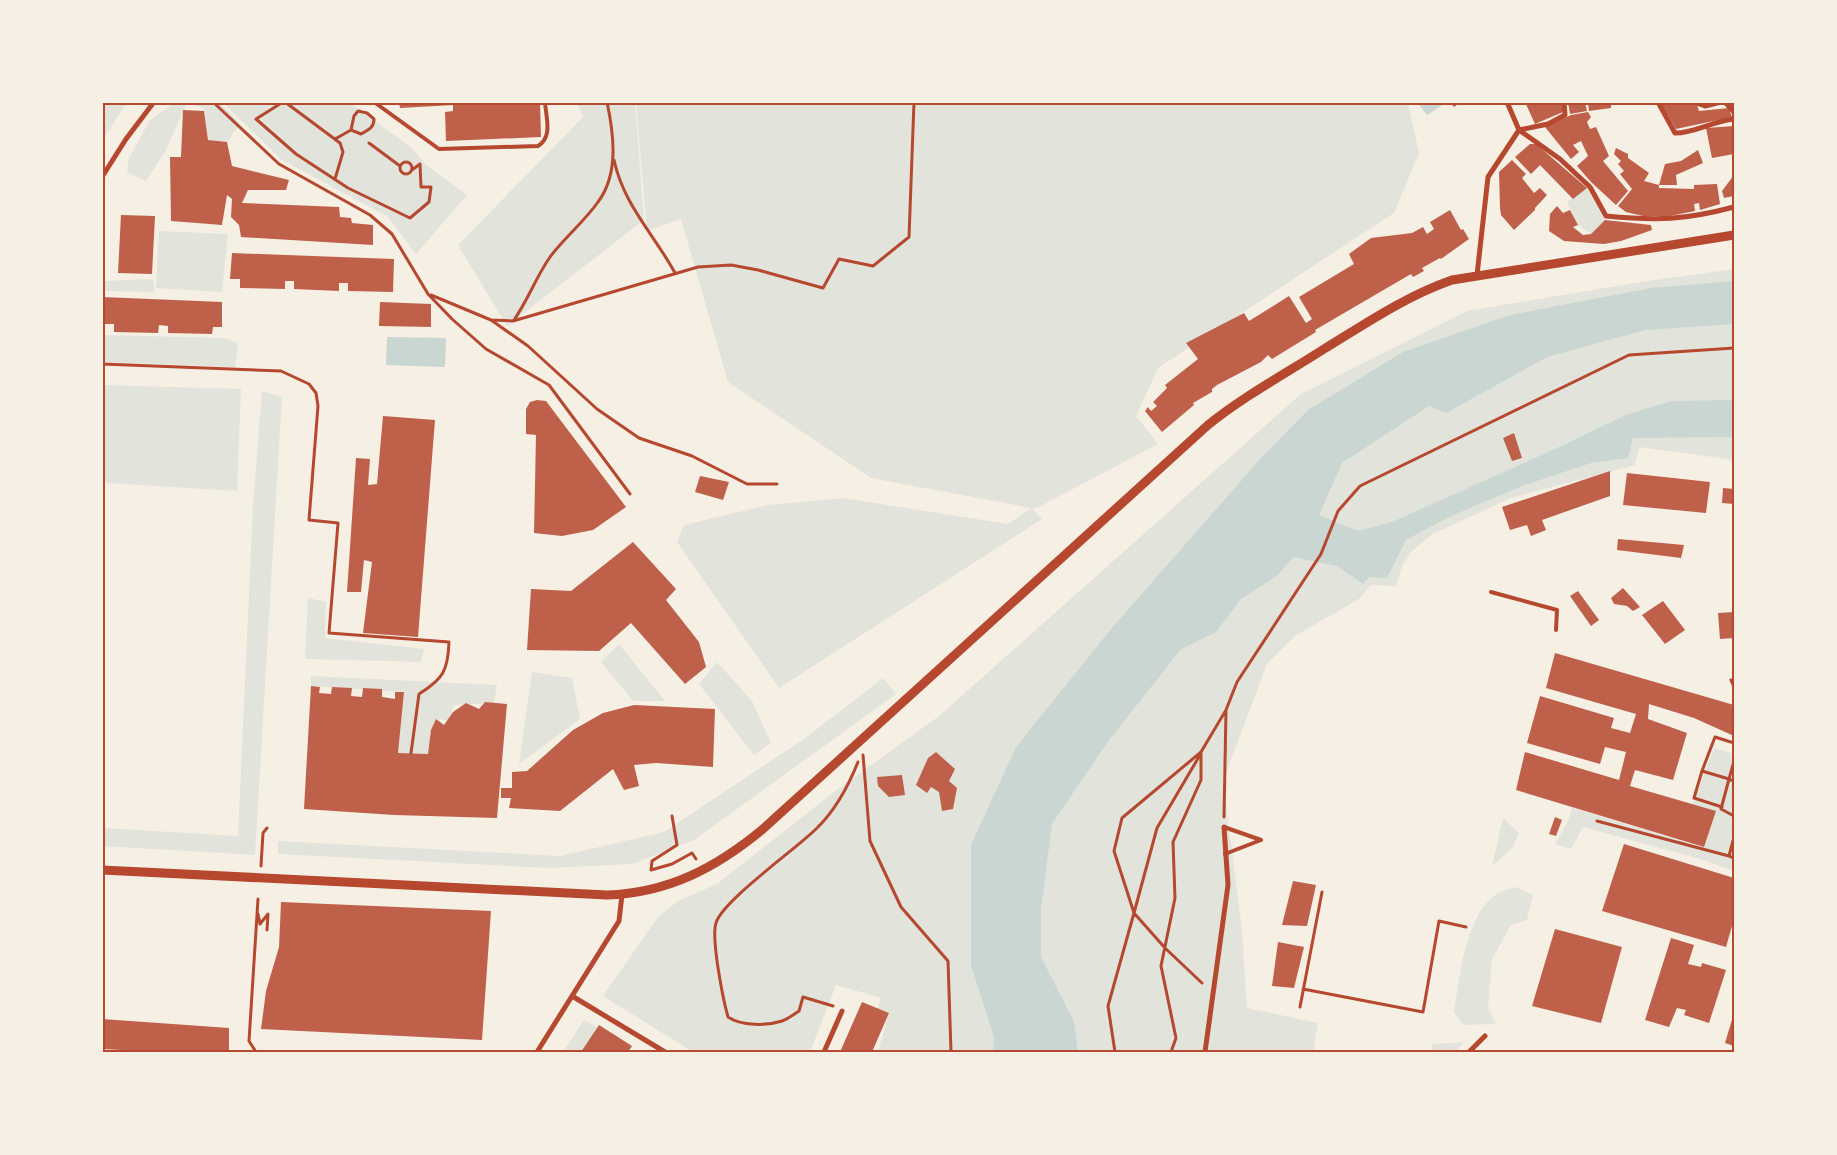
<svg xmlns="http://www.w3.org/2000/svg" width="1837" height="1155" font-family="'Space Grotesk',sans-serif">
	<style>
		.green { fill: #e2e4dc }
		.water { fill: #c9d6d2 }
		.building { fill: #bf614a }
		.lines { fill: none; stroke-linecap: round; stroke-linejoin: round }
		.path { stroke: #b5482f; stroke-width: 3 }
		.service { stroke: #b5482f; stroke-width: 4 }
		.minor { stroke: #b5482f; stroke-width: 5 }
		.tertiary { stroke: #b5482f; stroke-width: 9 }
		.neatline { fill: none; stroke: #b5482f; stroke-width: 2 }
	</style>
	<rect width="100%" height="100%" fill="#f6efe4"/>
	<path class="green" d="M103,102L127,103L103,139L102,103Z
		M174,103H221L240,124L227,142L208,140L204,108L187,103L166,150L146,181L127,172L129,158L150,120Z
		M223,103H350L412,148L425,164L467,195L416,254L388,217L282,160Z
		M577,103H635L644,220L507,326L458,245L583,117Z
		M636,103H1408L1419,153L1394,213L1158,368L1136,416L1158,444L1037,508H1032L1042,519L779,688L677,542L684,525L768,505L843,498L1008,524L1031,508L871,478L728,382L681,219L647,231Z
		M1587,188L1605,220L1591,234L1578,225L1567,202Z
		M159,231L228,234L222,292L156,288Z
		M102,232L104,281L153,279L155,292L103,291Z
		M1734,269V460L1639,447L1635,465L1511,498L1433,534L1412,551L1402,566L1396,586L1371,585L1359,599L1295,636L1267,664L1223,781L1242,930L1247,1008L1318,1023L1313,1052H878L889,1013L878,1009L881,998L836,985L810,1052H693L603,996L658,917L678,901L717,884L834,792L939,716L1301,394L1467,311L1641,282Z
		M103,335L224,338L238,343L235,367L103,362Z
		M103,385L241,389L237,491L107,483L102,478Z
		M262,391L282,397L255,855L103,846V828L238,836L253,505Z
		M308,598L326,602L325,638L424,649L421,662L305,659Z
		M619,644L665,701H633L601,662Z
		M717,662L752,701L771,743L754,755L699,684Z
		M532,672L572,678L580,719L519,764Z
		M311,676L497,685L494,703L454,705L448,720L436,719L428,754L398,753L404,692L311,686Z
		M883,678L896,694L694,840L632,864L548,868L278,854V841L560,856L664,832L804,739Z
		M1714,748L1734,754V871L1700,859L1583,827L1571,849L1555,844L1568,821L1572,808L1704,847L1715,812L1693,804Z
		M1503,818L1519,833L1512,848L1492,866Z
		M1516,887L1533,895L1527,920L1511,925L1492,959L1488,1008L1496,1024L1463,1025L1454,1012C1460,977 1465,914 1497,894C1502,890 1510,889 1516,887Z
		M584,1020L598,1028L581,1052H563Z
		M1465,1042L1455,1052H1431L1432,1044Z"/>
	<path class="water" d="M1423,102L1443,103L1444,104L1427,115L1419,105Z
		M1734,281V324L1645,330L1547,357L1446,413L1429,406L1342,463L1319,515L1358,531L1392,522L1553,450L1628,414L1672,401L1734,400V437L1633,438L1628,458L1591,463L1522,486L1451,516L1406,540L1387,578L1369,577L1363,584L1337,566L1293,557L1278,575L1241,599L1216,632L1181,649L1107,743L1052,824L1041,909V957L1074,1022L1078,1052H993L994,1037L971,965V845L1016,747L1111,629L1262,457L1308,410L1403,352L1510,315L1651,288Z
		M387,337L446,338L445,367L386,365Z"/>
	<path class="building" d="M399,102H540L541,137L446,141L445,112L453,111V105L400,108Z
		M1450,102H1461L1454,107Z
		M1525,102H1562L1563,112L1535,124Z
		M1568,102H1585L1587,111L1570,114Z
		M1588,102H1611V108L1589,111Z
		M1660,102L1697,105L1699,111L1729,108L1732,117L1676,129Z
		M183,110L204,111L208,140L227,142L232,166L289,180L286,190H248L242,203L339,207L340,217L351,218L352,223L373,225V245L241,237L239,225L231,217L232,199L227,195L222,225L171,221L170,157H181Z
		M1588,112L1591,117L1587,122L1590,129L1596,127L1609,156L1603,161L1628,191L1616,205L1591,182L1577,166L1588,156L1581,141L1573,145L1579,152L1571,159L1545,127L1571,115Z
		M1734,126V154L1712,158L1706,128Z
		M1530,144H1536L1587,188L1573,199L1540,165L1531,174L1515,157Z
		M1616,148L1628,154V158L1649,173L1644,181L1659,185V188L1694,189V185L1717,184L1720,204L1700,210L1699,203L1694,204L1695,211L1670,216H1643L1626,212L1618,206L1632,189L1620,174L1624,171L1618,164L1621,161L1614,154Z
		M1698,150L1703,163L1676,175L1677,185H1659L1665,164L1681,161Z
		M1512,160L1526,174L1522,178L1534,193L1540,188L1547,195L1535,208V210L1514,230L1501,215L1500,208L1499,172Z
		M1734,175V196L1724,198L1722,191Z
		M1557,206L1563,213L1570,210L1578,225L1573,227L1583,235L1591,234L1605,220L1651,225L1652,230L1621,241L1604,244L1564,241L1549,231L1550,214Z
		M1450,210L1461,230L1463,229L1469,239L1441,259L1440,258L1422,268L1424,271L1413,277L1411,274L1315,330L1316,332L1272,359L1268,355L1261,362L1217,385L1212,389V392L1193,403L1194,405L1162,432L1145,411L1148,407L1151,411L1157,406L1153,402L1167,388L1165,385L1198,359L1186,343L1244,313L1249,321L1289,296L1306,323L1312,319L1299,297L1354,264L1349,254L1371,238L1412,233L1423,227L1427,234L1434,229L1430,222Z
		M121,215L155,216L152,274L118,273Z
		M232,253L394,259L393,292L348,291V283H339V291L294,289V281H285V289L240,288V279H230Z
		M102,297L222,302V327H213L212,334L168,333V326L159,325L158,333L114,332V324H105V331H102Z
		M380,302L431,304V327L379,326Z
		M537,400L546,401L626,507L593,530L562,536L534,533L536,435L526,434V409L530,402Z
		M383,416L435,420L418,637L363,633L372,562L364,560L361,592H347L356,458L370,459L368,485L377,484Z
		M1514,433L1522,458L1512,461L1503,438Z
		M1610,471V496L1542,520L1546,530L1531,536L1527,525L1510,530L1502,507Z
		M1627,473L1710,482L1706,513L1623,505Z
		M700,476L729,482L723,500L695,492Z
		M1723,488L1734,489V504L1722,503Z
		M1618,539L1684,545L1681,558L1617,550Z
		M633,542L676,589L666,600L699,642L706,667L685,684L631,623L599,651L527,650L531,589L571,591Z
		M1623,588L1640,607L1633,611L1627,606L1614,604L1611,598Z
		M1578,591L1599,620L1591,626L1570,596Z
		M1663,601L1685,630L1665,644L1642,615Z
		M1734,612V638L1720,639L1718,613Z
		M1555,653L1734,705V736L1694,718L1649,704L1648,719L1687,733L1673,780L1635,770L1630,786L1716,811L1704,847L1516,790L1525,752L1619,780L1626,752L1605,747L1600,764L1527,743L1540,696L1614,718L1611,728L1630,733L1636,714L1546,688Z
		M311,686L320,687L319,693L331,694L332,687L352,688L351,696L362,697L363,688L382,689V697L395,699V692H404L398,753L428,754L431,730L436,719L444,725L453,712L466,703L479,709L485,702L507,704L497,818L394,815L304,809Z
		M634,705L715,709L713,767L656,763L634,765L639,786L624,790L613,769L560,811L509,808L511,798H501V788H512V772L527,771L573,730L603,713Z
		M936,752L955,769L949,781L957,788L953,809L942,811L939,792L931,787L927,793L916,785L928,758Z
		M902,775L905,795L889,797L878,786L877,777Z
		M1555,817L1562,820L1556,836L1549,834Z
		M1624,844L1734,878V919L1726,947L1602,911Z
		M1293,881L1316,885L1307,926L1282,925Z
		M281,902L491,911L482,1040L261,1029L266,991L279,947Z
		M1555,929L1622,947L1601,1023L1532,1006Z
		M1671,938L1694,945L1688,964L1701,967L1702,963L1726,970L1709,1023L1684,1015L1686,1010L1677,1008L1669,1027L1645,1020Z
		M1278,942L1304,947L1294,988L1272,986Z
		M862,1002L889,1013L872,1052H840Z
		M1734,1013V1046L1725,1043Z
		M102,1019L229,1028V1052H164L102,1049Z
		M599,1025L632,1046L628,1052H581Z"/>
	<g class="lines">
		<path class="path" d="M213,102L279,164L370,215L392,234L428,294L452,319L486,349L549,385L630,494
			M283,102L256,119L296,154L348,188L410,218L429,202L431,187H421L420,164L412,170
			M285,102L340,143L343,152L335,179
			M335,139L351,130L361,134C368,130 374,128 374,119L367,113L358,111L354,116L351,130
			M369,143L400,166
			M614,160C624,206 654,234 675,273
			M400 168a6 6 0 1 1 12 0a6 6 0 1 1-12 0Z
			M431,295L491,320L528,346L597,409L639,438L692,456L747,484H777
			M491,320L513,321L698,267L731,265L758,270L823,288L839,259L873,266L909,237L914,102
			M514,320C528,300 536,277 550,257C564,238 584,222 598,202C619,174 614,135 607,102
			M102,364L281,371L309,384L316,393L318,406L309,520L338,523L329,633L449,642C448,671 443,679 419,694L411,753
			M1731,680L1734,687
			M1734,743L1715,737L1702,771L1729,779L1734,761
			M863,755L870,841L901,907L948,961L951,1052
			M1200,755L1157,828L1134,913L1165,948L1202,983
			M1702,771L1694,798L1722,807
			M1734,781L1729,779L1721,809L1734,816
			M672,816L677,845L652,861L651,870L672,864L692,853L696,859
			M1224,817L1226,711
			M1597,821L1729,856L1734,837
			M1729,856L1734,858
			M261,866L263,833L267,828
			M258,914L260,924L268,914L267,930
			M1303,989L1423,1012L1439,921L1466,927
			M833,1006L803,997L799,1011C794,1014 788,1019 782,1021C767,1026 741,1026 728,1017C723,999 711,939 716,923C722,901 796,849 816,829C836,810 848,787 858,762
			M1300,1007L1322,892
			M256,1052L249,1041L258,899
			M1115,1052L1108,1006L1134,913L1114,851L1122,818L1201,752L1226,710L1237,682L1321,554L1338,511L1360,486L1629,355L1734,348
			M1171,1052L1176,1038L1161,966L1175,898L1173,842L1201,780V752"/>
		<path class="service" d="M374,102L439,149L538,146C553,137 546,118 545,102
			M1491,592L1557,610L1556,630
			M1224,827L1261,840
			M1225,854L1261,840"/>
		<path class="minor" d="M1658,102L1675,133C1695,133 1713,121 1734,119
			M1694,102L1705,106L1721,102
			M1725,102L1734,112
			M1519,130L1560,159L1590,187L1606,216C1657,221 1685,220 1734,207
			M1519,130L1548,124L1565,115L1564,102
			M102,177L126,139L154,102
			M1477,275L1488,177L1519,130L1507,102
			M572,996L665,1052
			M537,1052L619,921L622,895
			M824,1052L842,1011
			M1205,1052L1228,885L1224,827
			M1469,1052L1485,1036"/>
		<path class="tertiary" d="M102,870L607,895C668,893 716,868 763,829L1208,425C1244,396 1285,374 1324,349C1365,324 1406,296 1452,280L1734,235"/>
	</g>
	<rect width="1837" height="1155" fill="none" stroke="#f6efe4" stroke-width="208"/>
	<rect x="104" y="104" width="1629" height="947" class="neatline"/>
</svg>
